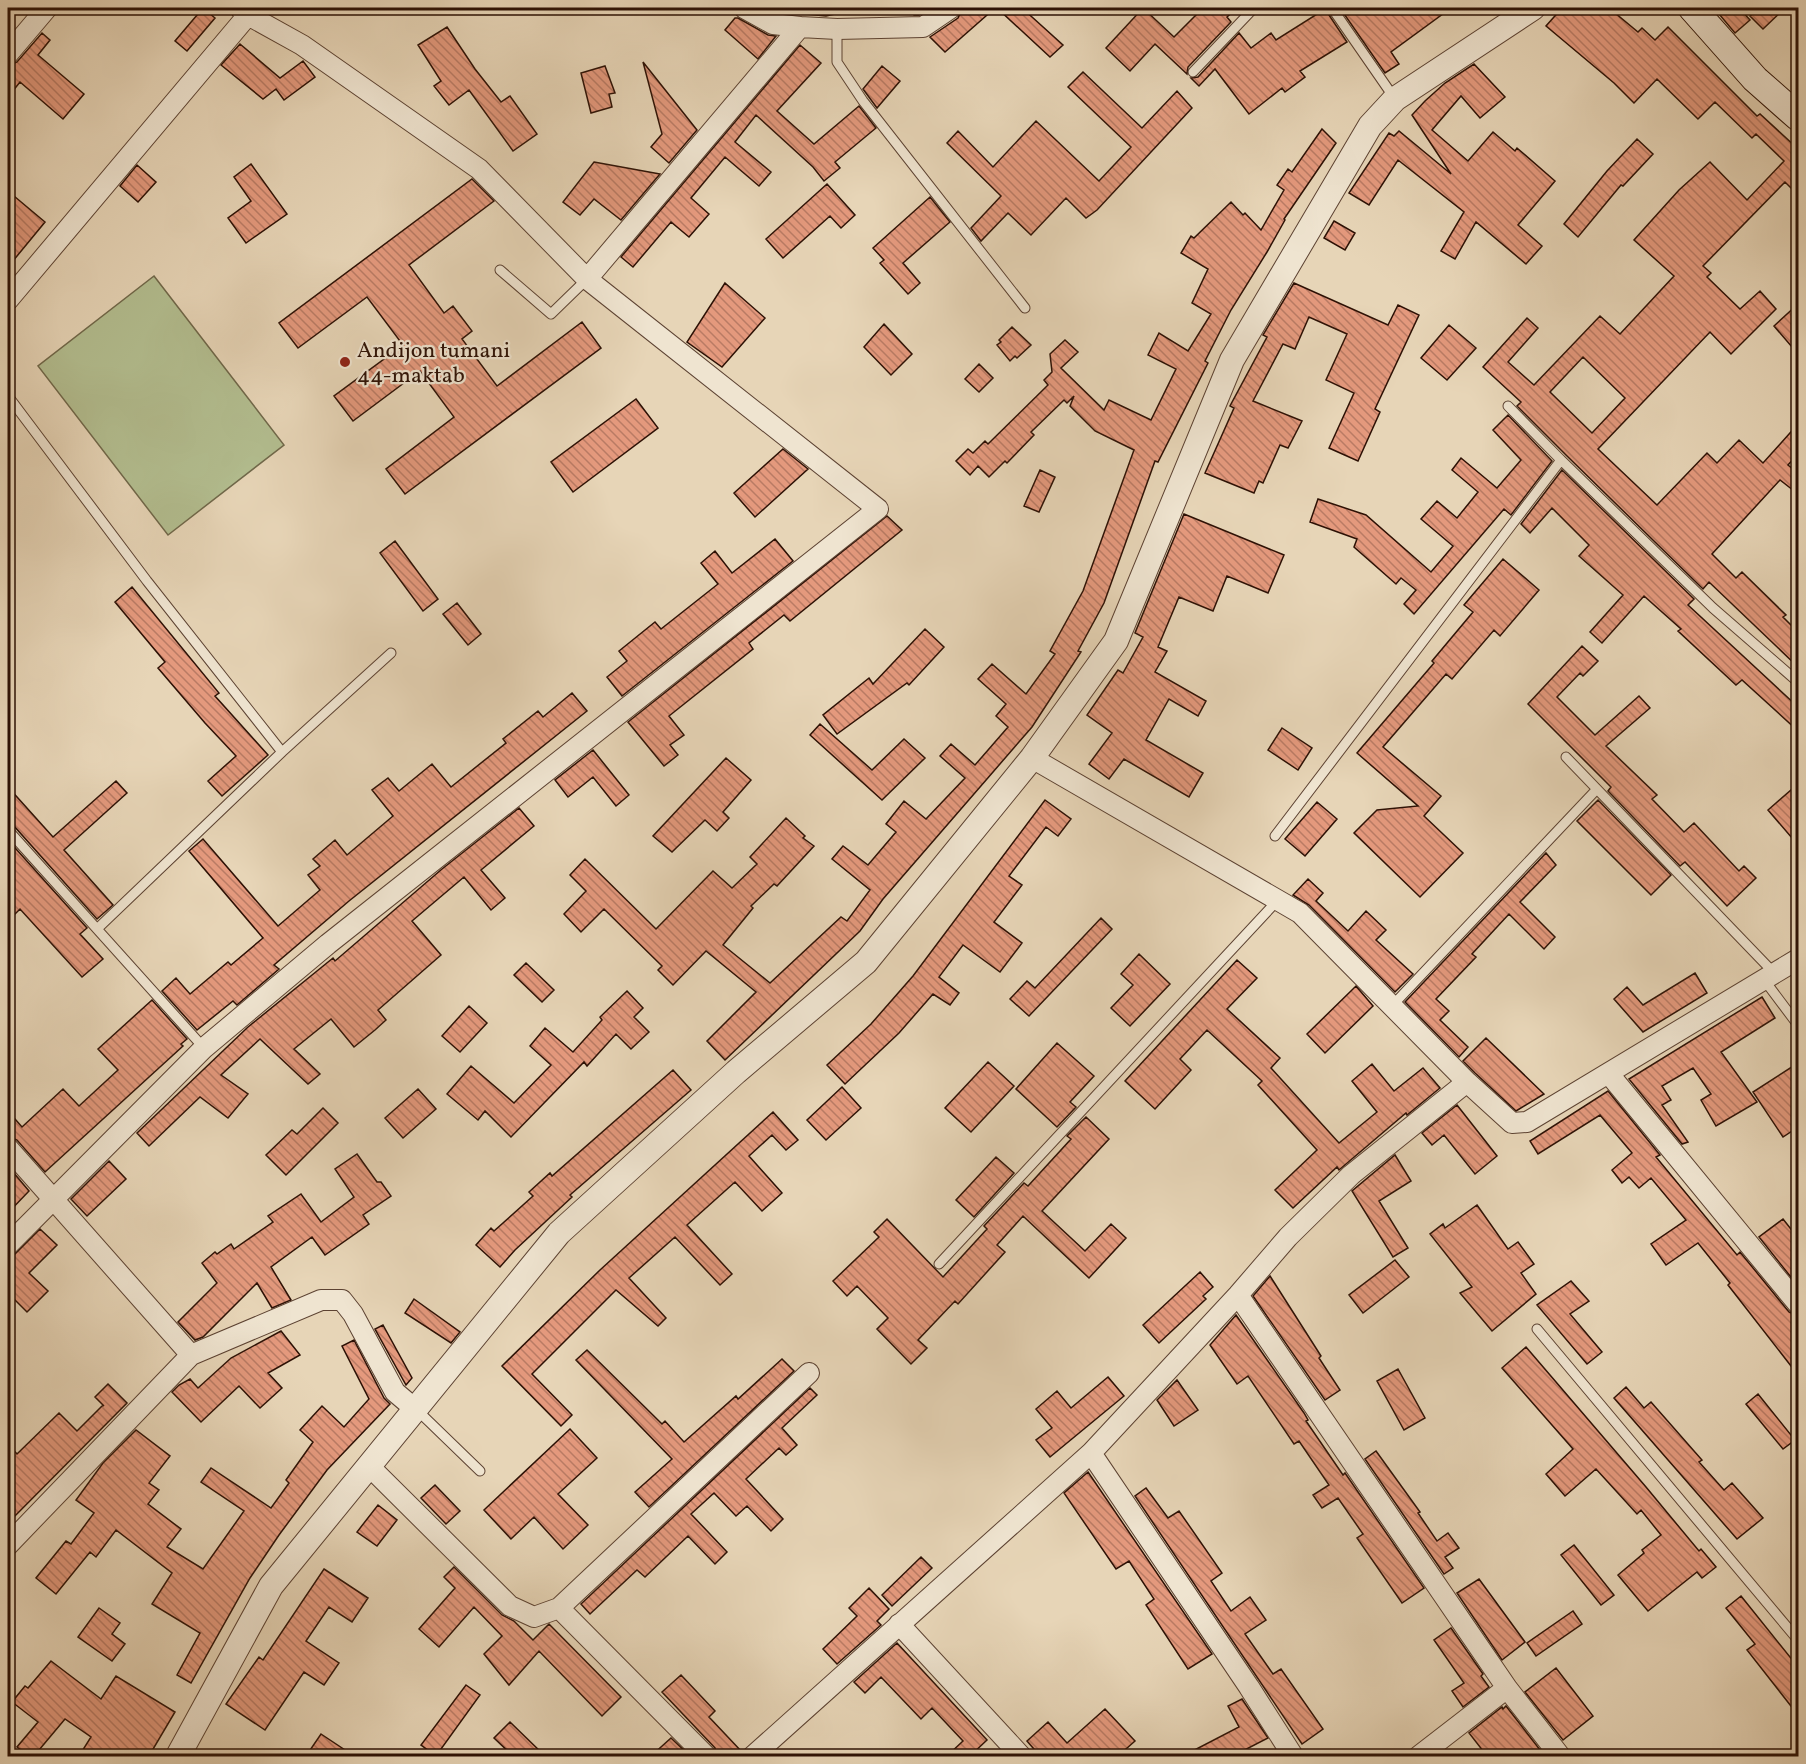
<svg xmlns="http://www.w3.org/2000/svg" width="1806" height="1764" font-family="Vollkorn,serif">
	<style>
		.grass { fill: #b3be90; stroke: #70684a; stroke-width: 1.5 }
		.building { fill: url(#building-back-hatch); stroke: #2d1105; stroke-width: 1.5; fill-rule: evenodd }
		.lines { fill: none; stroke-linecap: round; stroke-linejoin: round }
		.service-casing { stroke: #5c4232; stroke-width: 11 }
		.minor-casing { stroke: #5c4232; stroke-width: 22 }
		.tertiary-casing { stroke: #5c4232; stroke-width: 26 }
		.secondary-casing { stroke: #2d1105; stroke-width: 29 }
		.service { stroke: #efe4d0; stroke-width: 9 }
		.minor { stroke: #efe4d0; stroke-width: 20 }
		.tertiary { stroke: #efe4d0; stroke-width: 24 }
		.secondary { stroke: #efe4d0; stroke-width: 27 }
		.poi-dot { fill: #8f2418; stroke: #efe4d0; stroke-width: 2 }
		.labels { text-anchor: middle; stroke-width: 4.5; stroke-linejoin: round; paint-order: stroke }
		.poi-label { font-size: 22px; fill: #2d1105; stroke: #efe4d0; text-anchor: start }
	</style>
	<defs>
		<pattern id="building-back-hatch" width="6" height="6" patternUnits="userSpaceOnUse" patternTransform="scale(1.5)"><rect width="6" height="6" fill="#e4997d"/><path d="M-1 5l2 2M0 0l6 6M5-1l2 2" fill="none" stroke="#b97b64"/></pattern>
	</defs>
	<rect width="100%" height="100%" fill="#e7d5b7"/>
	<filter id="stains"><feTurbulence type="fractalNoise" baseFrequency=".00333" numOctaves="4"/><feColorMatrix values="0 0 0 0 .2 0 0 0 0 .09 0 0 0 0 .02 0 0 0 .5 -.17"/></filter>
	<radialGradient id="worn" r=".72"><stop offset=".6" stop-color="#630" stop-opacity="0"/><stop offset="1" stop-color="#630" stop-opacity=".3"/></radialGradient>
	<path class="grass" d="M154,276L284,445L168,535L38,366Z"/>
	<path class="building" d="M203,8L215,18L187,51L175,41Z
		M791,8H839L840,13L826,16L775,11Z
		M909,8H930L919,15H914Z
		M963,8H995L945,52L930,37L958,18Z
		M997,8H1022L1063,45L1050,57Z
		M1143,8L1174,37L1203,8H1237L1227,17L1231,22L1188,67L1187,74L1155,44L1130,71L1106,48Z
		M1340,8H1451L1391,52L1399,64L1385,73Z
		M1562,8H1609L1638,32L1642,28L1655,40L1668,27L1757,116L1760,114L1797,148L1798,146V195L1785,182L1703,266L1711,273L1707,277L1740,309L1760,291L1776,309L1731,354L1710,332L1598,449L1657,505L1707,453L1717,463L1739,440L1763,463L1798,424V454L1788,465L1798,473V494L1780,480L1712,554L1736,578L1742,572L1786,615L1783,617L1798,632V667L1709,582L1703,589L1566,455L1517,406L1521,402L1483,367L1527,318L1538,328L1508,362L1534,385L1600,316L1620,334L1674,276L1634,240L1679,190L1710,162L1747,200L1784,161L1756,134L1752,138L1715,102L1698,119L1657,79L1634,103L1614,83L1546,26ZM1583,357L1625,398L1592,433L1550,392Z
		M1714,8H1739L1750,20L1735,33Z
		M1759,8H1785L1763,29L1750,16Z
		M1325,9L1347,42L1300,71L1305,77L1285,92L1282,88L1249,114L1215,69L1199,86L1191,78L1198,77L1239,33L1251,48L1271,33L1276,40Z
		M735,18H738L768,35L776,36L758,59L725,30Z
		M447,27L475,69L501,102L510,96L537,134L513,151L469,90L449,105L434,86L441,81L418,45Z
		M42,33L50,40L38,55L84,94L63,119L20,82L8,97V66L17,62Z
		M240,44L280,78L303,61L315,77L284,100L276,89L263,99L221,65Z
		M800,45L821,63L777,111L814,144L859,106L876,128L835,162L840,168L824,181L813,167L756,115L735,142L771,172L759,186L725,157L691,198L709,214L689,237L671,222L633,267L621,257Z
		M643,62L697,130L669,163L651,147L662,134Z
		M1474,64L1505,97L1480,118L1461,96L1432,130L1468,161L1493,132L1515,151L1517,148L1555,181L1518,225L1542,246L1526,264L1476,222L1455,259L1441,251L1464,212L1398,160L1369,205L1349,193L1389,133L1394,136L1399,131L1451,174L1412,115L1425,101L1445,83Z
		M605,66L615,93L609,94L612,107L591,113L581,73Z
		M882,66L900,81L877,108L863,89Z
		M1083,72L1142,128L1177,91L1192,108L1097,210L1086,218L1066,198L1031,235L1008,213L981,241L971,228L1001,196L947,143L958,131L993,167L1036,121L1099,181L1131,147L1068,87Z
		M1322,129L1336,143L1284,219L1285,220L1267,252L1231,310L1205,361L1208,363L1158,462L1155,461L1104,603L1078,651L1081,652L1032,727L883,899L860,931L725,1060L707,1041L756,992L706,951L673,985L658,970L662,966L604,909L581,932L564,914L586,891L570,875L585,859L656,929L713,871L732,888L757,864L750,857L786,818L805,836L803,838L814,846L777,886L774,884L751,906L753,908L723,945L770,983L841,917L847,921L870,890L832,859L843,846L868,865L896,832L886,824L904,801L926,819L965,778L940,756L951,744L975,765L1008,727L996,716L1006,704L978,679L992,664L1026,694L1055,654L1050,651L1083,591L1134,450L1095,431L1070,406L1074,396L1067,403L1064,400L1031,432L1034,435L1007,463L1005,461L989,477L978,466L970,475L956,461L968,449L973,453L985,441L988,444L1048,385L1044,380L1052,372L1050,354L1065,340L1078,352L1061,368L1104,410L1109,400L1151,420L1176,369L1148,355L1159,333L1188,351L1211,314L1192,303L1208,269L1181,253L1191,236L1194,238L1231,202L1243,215L1245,213L1261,230L1284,190L1277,185L1288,169L1292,172Z
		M1637,139L1653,154L1623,186L1621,185L1578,237L1564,224L1607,171Z
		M594,162L660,174L621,220L594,199L580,215L563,202Z
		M251,164L287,214L246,243L228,218L251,201L234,177Z
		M137,165L156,182L138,202L120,186Z
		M472,179L494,201L409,265L444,313L453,306L472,331L462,339L497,386L582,322L601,348L405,494L386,469L454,417L420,371L353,421L334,396L403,345L367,297L298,348L279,323Z
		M827,184L855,215L841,228L830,216L783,258L766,239Z
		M8,191L45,222L8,267Z
		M930,197L950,222L903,263L920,283L908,294L880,263L884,260L873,248Z
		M1334,221L1355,233L1345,250L1324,238Z
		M725,283L765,318L722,367L687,342Z
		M1294,283L1388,325L1398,305L1419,315L1375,409L1380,412L1358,461L1329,448L1354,393L1326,380L1347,334L1309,317L1295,349L1283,344L1253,401L1302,421L1288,448L1280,445L1263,483L1259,481L1254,493L1205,473L1234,408L1230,406L1267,337L1263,335Z
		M1798,304V354L1774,326Z
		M884,324L912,354L891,375L864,347Z
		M1449,325L1476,348L1447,380L1421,358Z
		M1012,327L1031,345L1017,358L1015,356L1010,361L997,345L1001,342L999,340Z
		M979,364L993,378L979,392L965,379Z
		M636,399L658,428L573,492L551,462Z
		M1508,415L1552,461L1511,515L1504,509L1414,614L1404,604L1416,590L1401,578L1396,584L1354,547L1357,539L1310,522L1318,499L1366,515L1431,572L1453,546L1421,519L1437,501L1457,518L1478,492L1452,470L1461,458L1497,488L1521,460L1493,430Z
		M783,449L808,469L755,517L734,493Z
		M1040,470L1055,477L1039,512L1024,506Z
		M1562,470L1694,599L1688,605L1798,707V731L1742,680L1736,685L1678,631L1681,629L1644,596L1602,643L1590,632L1623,595L1579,556L1589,545L1552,508L1530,533L1521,524Z
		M1184,514L1284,555L1268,593L1227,576L1213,611L1179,597L1158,647L1167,651L1155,672L1206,701L1198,716L1169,699L1146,740L1203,773L1189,797L1124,759L1109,779L1089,764L1112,733L1087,715L1118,670L1123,673L1143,637L1135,633Z
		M887,516L902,530L790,621L784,615L749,643L753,649L669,716L684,735L670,745L678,755L664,766L628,722Z
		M775,539L793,561L622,696L607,677L627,661L619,651L655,622L661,629L718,584L701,563L715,551L732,573Z
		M395,541L438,599L423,611L380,553Z
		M1503,559L1539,590L1500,636L1494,630L1452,679L1446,674L1383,747L1441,796L1424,816L1463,853L1420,897L1354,833L1377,810L1418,806L1357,753L1434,663L1432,661L1473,612L1464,605Z
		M132,587L219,693L215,696L268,755L222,796L208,781L236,756L205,723L158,668L165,662L115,602Z
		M457,603L481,634L468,645L443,614Z
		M925,629L944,647L909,685L907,683L837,734L823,715L869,678L873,684Z
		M1582,646L1598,661L1583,676L1580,673L1557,697L1595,735L1639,696L1650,708L1606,746L1657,795L1652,799L1684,832L1694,823L1739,871L1744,866L1756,878L1727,906L1685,862L1680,866L1608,791L1611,787L1528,704Z
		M572,693L587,711L349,901L274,965L279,969L237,1005L233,1001L197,1030L162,991L176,978L190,994L228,962L231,965L263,938L189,851L203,839L278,926L320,890L308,875L320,866L313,859L335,840L347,855L393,816L372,790L388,778L399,791L432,764L451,787L506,743L503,739L538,711L543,717Z
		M820,724L872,770L904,739L925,758L882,800L810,735Z
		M1282,728L1312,748L1298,770L1268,750Z
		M593,750L629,795L616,806L593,777L568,797L555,780Z
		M726,758L751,780L723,812L729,818L717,831L705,820L672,852L653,836Z
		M116,781L127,793L64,850L113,905L97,919L13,825L8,823V787L53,837Z
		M1798,784V845L1768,810Z
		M1045,800L1071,819L1058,836L1046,827L1009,876L1022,885L994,922L1022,943L1000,972L963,945L939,977L959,993L950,1005L933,994L899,1033L845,1084L827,1065L871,1024L913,976Z
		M1598,800L1671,875L1651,895L1577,821Z
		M1317,802L1337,819L1305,856L1285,839Z
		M519,808L534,826L481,870L505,898L491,910L464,877L412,921L441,955L378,1010L386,1020L375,1030L354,1047L331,1019L294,1049L320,1074L308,1084L260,1039L221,1075L248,1094L228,1118L200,1097L149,1146L137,1133L248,1027L333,958L335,961L442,869Z
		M8,840L87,928L80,934L103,959L82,977L20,909L8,921Z
		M1546,853L1556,865L1520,902L1555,937L1544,949L1509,914L1472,954L1476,957L1436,999L1449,1011L1440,1020L1468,1047L1459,1057L1405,1002Z
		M1308,879L1323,893L1316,901L1348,931L1366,911L1386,930L1376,940L1413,974L1395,992L1309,905L1293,895Z
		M1101,918L1112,929L1029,1016L1010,999L1027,981L1035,988Z
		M1139,954L1170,984L1130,1026L1111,1008L1133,985L1121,974Z
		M1237,960L1257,978L1227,1009L1280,1058L1271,1068L1339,1143L1377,1112L1352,1081L1372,1064L1394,1091L1423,1068L1440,1088L1407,1115L1406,1113L1339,1170L1337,1167L1293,1208L1275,1190L1317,1150L1258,1085L1262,1081L1207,1030L1180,1059L1191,1070L1155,1109L1125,1081Z
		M526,963L554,990L542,1002L514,975Z
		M1695,973L1707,993L1643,1032L1614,999L1627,987L1643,1005Z
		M1356,986L1373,1006L1325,1053L1307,1034Z
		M627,991L643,1008L634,1017L649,1032L631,1049L616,1034L587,1066L584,1062L511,1137L485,1111L478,1120L447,1094L471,1066L514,1103L551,1065L530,1046L545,1028L573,1052L602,1020L600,1017Z
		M1762,997L1775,1018L1721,1052L1757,1102L1716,1126L1701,1100L1711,1094L1693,1068L1662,1086L1671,1100L1662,1105L1688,1142L1682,1144L1629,1079Z
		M152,1000L187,1039L181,1044L183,1046L45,1172L17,1140L8,1136V1111L22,1127L63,1089L79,1106L118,1070L98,1049Z
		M469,1006L487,1023L460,1052L442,1036Z
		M1486,1038L1544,1094L1516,1111L1475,1073L1463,1061Z
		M1057,1043L1094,1076L1070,1102L1076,1107L1057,1127L1016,1089Z
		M988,1062L1014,1086L971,1132L945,1108Z
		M1798,1063V1127L1783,1137L1753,1092Z
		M673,1070L691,1090L570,1195L572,1197L515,1250L500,1267L476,1245L491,1228L494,1231L533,1196L529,1192L550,1173L552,1176Z
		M842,1087L861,1108L826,1140L807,1120Z
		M418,1089L436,1109L403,1138L385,1118Z
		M1608,1091L1660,1155L1656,1157L1737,1255L1740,1252L1789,1312L1798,1316V1375L1728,1285L1730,1283L1698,1243L1666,1265L1651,1244L1686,1220L1651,1178L1639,1188L1629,1177L1622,1183L1612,1170L1632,1153L1600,1115L1538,1154L1530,1141Z
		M1457,1105L1497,1156L1475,1174L1444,1135L1432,1145L1422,1133Z
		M323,1108L338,1123L286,1175L266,1155L292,1130L297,1134Z
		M773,1112L798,1140L786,1150L772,1135L749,1156L782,1193L762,1211L735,1182L687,1225L732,1274L720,1285L675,1237L629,1278L666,1318L658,1326L616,1290L532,1374L572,1415L561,1426L502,1366L600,1270Z
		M1086,1117L1109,1139L1042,1211L1085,1251L1111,1224L1126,1238L1089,1278L1023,1216L997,1245L1005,1252L958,1304L955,1301L918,1340L927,1348L911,1364L877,1329L888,1318L857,1286L847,1296L833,1281L879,1237L874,1232L887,1219L943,1277L987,1229L984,1226L1024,1183L1028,1186L1071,1139L1067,1136Z
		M357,1154L377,1182H381L391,1196L363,1215L369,1224L325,1255L312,1237L271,1267L291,1300L272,1308L257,1283L203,1337L195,1340L178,1322L217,1283L202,1263L215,1252L217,1254L231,1244L234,1249L273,1222L268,1216L301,1194L321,1222L354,1197L335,1169Z
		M1395,1155L1411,1181L1379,1201L1408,1248L1393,1257L1352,1191Z
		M996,1157L1014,1173L974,1217L956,1200Z
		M109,1161L126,1179L87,1216L71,1199Z
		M8,1166L29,1191L8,1213Z
		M1477,1205L1508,1249L1518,1242L1534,1264L1521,1273L1536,1294L1492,1331L1460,1293L1472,1287L1430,1234L1443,1224L1445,1228Z
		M1783,1219L1798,1238V1286L1759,1237Z
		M40,1229L57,1245L29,1273L48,1291L27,1312L8,1293V1261Z
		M1395,1260L1409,1277L1363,1313L1349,1295Z
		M1200,1272L1213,1287L1203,1296L1206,1299L1159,1343L1143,1325Z
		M1270,1276L1321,1356L1319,1358L1340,1390L1325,1400L1253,1296Z
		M1571,1281L1589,1301L1570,1314L1602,1352L1587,1364L1537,1305Z
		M414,1299L460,1332L451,1343L405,1313Z
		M1236,1315L1304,1413L1308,1420L1306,1421L1343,1475L1345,1473L1424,1588L1402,1603L1357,1538L1363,1534L1338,1498L1322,1508L1313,1495L1329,1485L1299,1441L1294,1444L1248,1376L1237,1384L1210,1345Z
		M383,1325L412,1378L406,1385L375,1329Z
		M281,1331L300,1355L268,1373L282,1388L260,1408L239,1386L201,1422L172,1392L179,1385L190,1379L198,1388L231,1358Z
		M354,1340L384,1398L390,1404L327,1470L279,1535L250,1578L191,1683L177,1675L200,1633L152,1604L172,1573L116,1530L96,1557L90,1552L56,1594L36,1578L66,1541L71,1544L94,1513L76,1500L103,1463L136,1430L170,1456L149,1483L159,1490L148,1504L181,1529L167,1547L203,1569L244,1511L201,1482L211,1468L271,1508L289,1483L286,1480L313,1442L300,1430L322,1406L344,1427L369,1399L342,1346Z
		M1526,1347L1646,1487L1699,1551L1701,1549L1716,1567L1702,1578L1697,1572L1648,1611L1618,1575L1644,1553L1642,1550L1661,1535L1641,1510L1637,1514L1596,1469L1565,1496L1546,1474L1573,1449L1502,1368Z
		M587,1350L662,1424L665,1421L684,1442L736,1396L738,1399L782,1359L794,1371L649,1507L635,1492L672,1459L576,1360Z
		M1398,1369L1425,1418L1404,1430L1377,1381Z
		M1108,1377L1124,1396L1050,1457L1036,1440L1052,1428L1036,1409L1057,1391L1071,1408Z
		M1177,1380L1198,1410L1174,1426L1157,1400Z
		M108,1384L127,1403L8,1523V1484L14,1477L8,1471V1444L17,1454L59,1413L77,1431L103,1405L104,1406L95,1397Z
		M1626,1387L1644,1408L1651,1402L1702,1460L1699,1462L1724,1490L1732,1483L1763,1518L1737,1539L1614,1398Z
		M810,1388L817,1395L782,1428L797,1445L786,1455L779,1448L746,1479L783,1519L771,1531L747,1506L736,1516L714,1493L691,1514L727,1552L715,1564L688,1536L645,1577L637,1570L590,1614L581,1604Z
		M1758,1394L1795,1440L1783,1449L1746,1404Z
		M570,1429L597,1458L558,1494L588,1525L563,1549L534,1517L511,1539L484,1510Z
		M1376,1451L1420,1512L1418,1513L1437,1541L1448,1533L1459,1548L1445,1557L1453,1568L1444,1574L1365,1459Z
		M1088,1472L1212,1654L1188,1669L1146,1605L1154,1599L1129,1561L1116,1569L1064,1493Z
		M435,1485L460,1511L446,1524L421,1498Z
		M1146,1488L1168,1518L1179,1511L1222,1573L1211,1581L1231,1611L1250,1597L1266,1620L1245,1634L1273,1674L1281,1669L1323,1729L1302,1744L1135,1496Z
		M378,1505L397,1520L377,1546L357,1532Z
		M1574,1545L1614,1595L1601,1605L1561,1555Z
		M921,1557L932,1568L892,1606L882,1595Z
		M454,1567L502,1615L514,1621L533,1640L549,1624L621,1697L602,1716L539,1651L509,1685L484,1654L502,1636L474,1607L439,1647L419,1629L455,1588L444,1577Z
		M324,1569L368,1598L352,1622L329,1607L306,1641L339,1663L324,1685L304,1672L265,1730L226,1704L259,1657L263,1660Z
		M1479,1579L1525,1642L1502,1660L1457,1593Z
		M869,1588L889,1609L877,1621L881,1625L837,1664L823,1649L857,1616L849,1608Z
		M1741,1596L1798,1667V1715L1747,1650L1755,1644L1726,1608Z
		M99,1608L120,1623L112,1634L125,1644L112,1661L78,1637Z
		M1573,1611L1582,1624L1536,1656L1527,1643Z
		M1451,1628L1483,1674L1481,1676L1489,1687L1463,1707L1452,1691L1464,1683L1434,1640Z
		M897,1643L987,1740L970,1756H947L963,1741L932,1708L921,1719L881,1677L865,1693L854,1682Z
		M51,1661L101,1699L116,1676L175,1712L149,1756H79L91,1737L65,1719L34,1756H29L17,1747L38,1722L12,1702L25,1686L28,1688Z
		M1556,1668L1593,1716L1563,1740L1525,1692Z
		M681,1675L715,1711L709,1717L742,1752L741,1756H718L715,1748L662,1692Z
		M466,1685L480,1695L436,1756L421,1745Z
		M1242,1699L1268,1738L1233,1756H1183L1239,1727L1228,1706Z
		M1506,1706L1544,1755L1542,1756H1487L1469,1733L1502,1707L1503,1709Z
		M1105,1709L1135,1741L1118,1756H1040L1027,1741L1048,1722L1067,1743Z
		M510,1722L545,1756H513L494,1738Z
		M321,1734L354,1756H306Z
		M671,1738L690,1756H651Z"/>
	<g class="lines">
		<g class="service-casing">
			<path id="service" d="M1332,8L1395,99
				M837,29V62L863,101L1025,308
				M1193,72L1254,8
				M500,270L551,314L587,279
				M8,396L147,581L282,752
				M1508,406L1561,460
				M1566,757L1775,974
				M8,830L204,1048
				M1275,836L1561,460L1713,608L1798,682
				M97,929L282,752L391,653
				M1765,981L1798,1025
				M1391,1007L1597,789
				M939,1264L1277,901
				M1537,1329L1798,1640
				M417,1410L480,1471"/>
		</g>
		<g class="minor-casing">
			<path id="minor" d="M800,27L837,29L923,27L951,8
				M8,54L47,8
				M587,279L800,27L773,24L744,8
				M8,300L248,15
				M1032,758L1300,913L1467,1082
				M1609,1074L1798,1304
				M8,1148L191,1355L8,1545
				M8,1245L204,1048L328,944L878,509L587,279L479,169L302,45L248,15L240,8
				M1238,1295L1507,1688L1560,1756
				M191,1355L321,1300H342L353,1314L395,1392L415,1409
				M1091,1453L1249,1687L1293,1756
				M369,1466L510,1606L534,1617L559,1608L809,1373
				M559,1608L706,1756
				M899,1624L1021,1756
				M753,1756L1091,1453L1238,1295L1288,1237L1351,1175L1467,1082L1512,1123L1527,1122L1798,959
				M1419,1756L1507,1688"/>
		</g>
		<g class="tertiary-casing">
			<path id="tertiary" d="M178,1756L271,1586L559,1233L736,1072L866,962L1032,758L1116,641L1232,360L1370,126L1395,99L1533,8"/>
		</g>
		<g class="secondary-casing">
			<path id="secondary" d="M1692,8L1755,79L1798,117"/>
		</g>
		<use href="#service" class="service"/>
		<use href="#minor" class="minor"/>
		<use href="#tertiary" class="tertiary"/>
		<use href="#secondary" class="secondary"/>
	</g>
	<circle class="poi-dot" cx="345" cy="362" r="6"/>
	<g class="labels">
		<g class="poi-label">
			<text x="357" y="357">Andijon tumani<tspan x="357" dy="25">44-maktab</tspan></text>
		</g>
	</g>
	<rect width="1806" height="1764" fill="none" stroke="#e7d5b7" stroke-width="30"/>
	<rect x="9" y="9" width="1788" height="1746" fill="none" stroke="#2d1105" stroke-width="3"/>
	<rect x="15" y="15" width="1776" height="1734" fill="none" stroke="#2d1105" stroke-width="1.5"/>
	<rect width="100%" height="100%" filter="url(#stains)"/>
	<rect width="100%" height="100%" fill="url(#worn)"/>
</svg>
